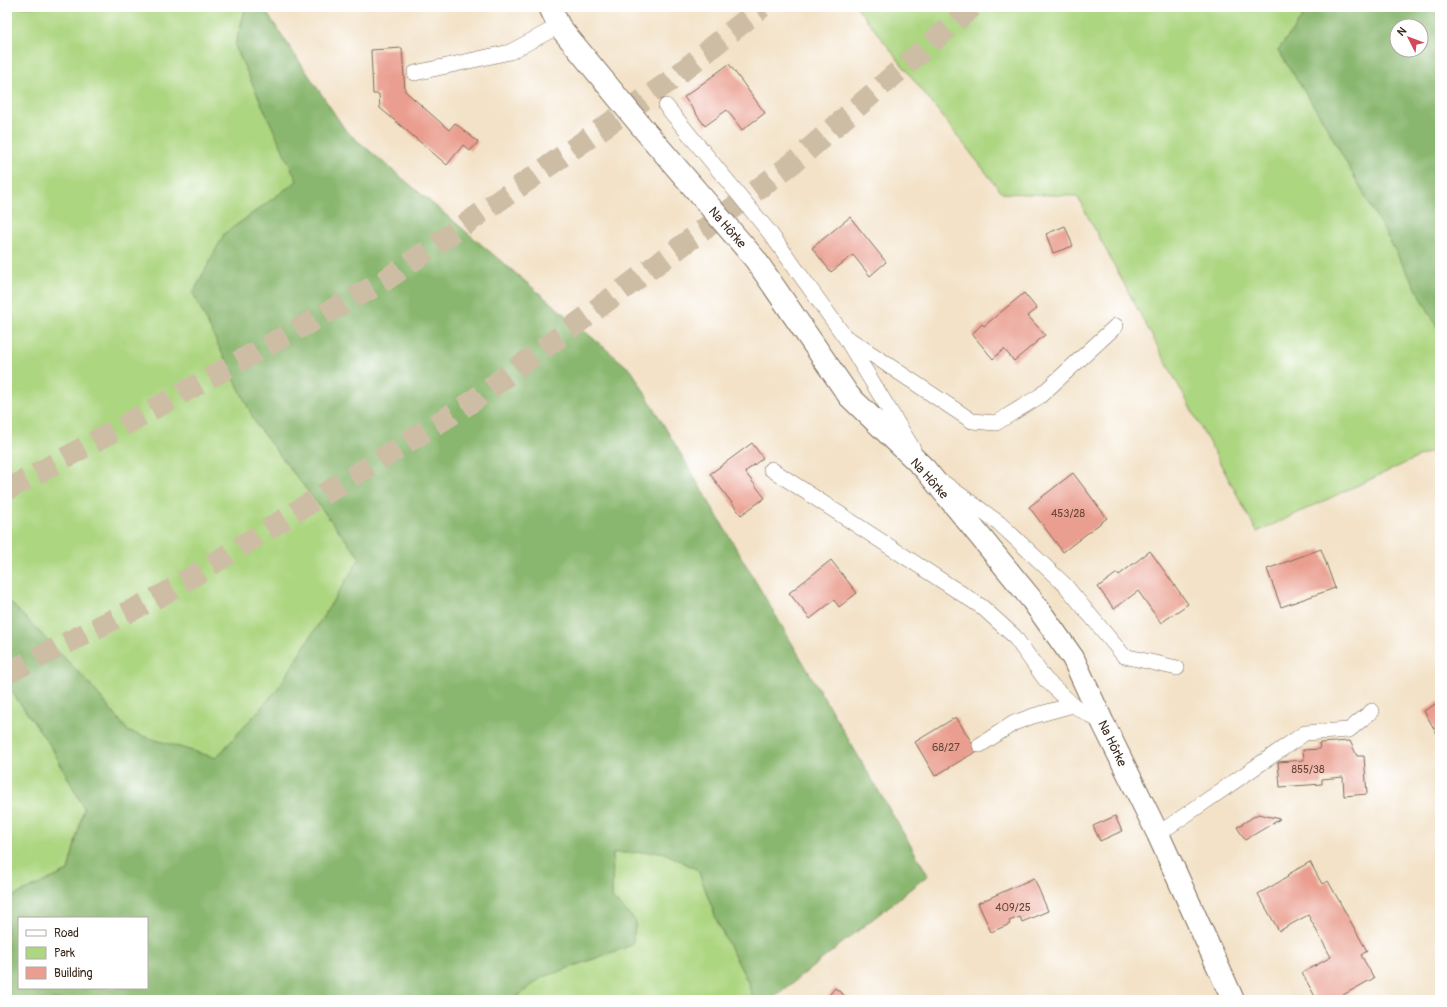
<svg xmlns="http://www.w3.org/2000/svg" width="1447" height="1007" font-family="Pangolin,sans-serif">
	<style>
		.green { fill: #add681; stroke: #748050 }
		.forest { fill: #8ab76f; stroke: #627046; fill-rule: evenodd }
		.building { fill: #ea9e8f }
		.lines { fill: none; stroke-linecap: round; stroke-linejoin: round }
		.motorway-tunnel { stroke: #cebda5; stroke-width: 22; stroke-dasharray: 22 11; stroke-linecap: butt }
		.service-casing { stroke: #7b6a59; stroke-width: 16 }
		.minor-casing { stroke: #7b6a59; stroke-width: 24 }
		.service { stroke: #fff; stroke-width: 15 }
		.minor { stroke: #fff; stroke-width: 22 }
		.labels { text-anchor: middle; stroke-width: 3.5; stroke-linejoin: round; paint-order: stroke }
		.number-label { font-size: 11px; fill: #67473a }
		.street-label { font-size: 13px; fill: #3b2a1e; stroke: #fff }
	</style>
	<rect width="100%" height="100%" fill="#fff"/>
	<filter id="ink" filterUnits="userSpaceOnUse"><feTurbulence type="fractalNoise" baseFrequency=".025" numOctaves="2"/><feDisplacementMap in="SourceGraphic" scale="8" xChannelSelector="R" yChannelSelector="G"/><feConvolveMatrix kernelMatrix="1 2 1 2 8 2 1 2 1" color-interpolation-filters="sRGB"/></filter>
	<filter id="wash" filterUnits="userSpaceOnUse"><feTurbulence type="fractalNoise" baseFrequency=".012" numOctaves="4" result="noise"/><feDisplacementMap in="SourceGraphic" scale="16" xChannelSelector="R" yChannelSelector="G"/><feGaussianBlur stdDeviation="0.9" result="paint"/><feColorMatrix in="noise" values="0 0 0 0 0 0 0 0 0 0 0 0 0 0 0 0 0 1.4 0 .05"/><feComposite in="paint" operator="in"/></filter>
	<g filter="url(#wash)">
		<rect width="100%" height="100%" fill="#f3e2c7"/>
		<path class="green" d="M7,7H246L235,46L298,181L224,234L257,426L360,558L277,690L216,758L129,732L89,683L7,599Z
			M857,7H1310L1278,50L1324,122L1438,328L1440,329V447L1257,532L1077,196L1002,193Z
			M7,685L52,748L84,808L68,871L7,899Z
			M663,852L698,870L719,926L748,982L753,1000H513L541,978L632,945L636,921L612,899L613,853Z"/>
		<path class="forest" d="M246,7H263L346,131L632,371L928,875L771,1000H753L748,982L719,926L698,870L663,852L613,853L612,898L636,921L632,945L541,978L513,1000H7V899L68,871L84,808L52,748L7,685V599L89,683L129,732L216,758L277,690L360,558L257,426L193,293L224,234L297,181L235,46ZM19,918H147V988H19Z
			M1310,7H1440V329L1438,328L1324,122L1278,50ZM1397,26H1421V50H1397Z"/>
		<g id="blocks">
			<path class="building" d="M402,48L405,91L449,130L455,123L478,142L470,151L463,145L447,165L380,108L379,94H373L371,50Z
				M729,64L765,113L742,130L727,110L705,126L684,97Z
				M850,217L886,262L870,276L853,255L831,272L812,248Z
				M1065,226L1073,246L1053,253L1046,234Z
				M1024,293L1037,309L1028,316L1045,335L1014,361L1004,349L993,359L972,334L982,324L984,326Z
				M752,443L763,458L745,472L765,498L741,515L710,474Z
				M1073,473L1107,518L1063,552L1029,507Z
				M1321,549L1335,588L1281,607L1267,569Z
				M1150,551L1188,604L1161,623L1138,591L1114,609L1098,587L1117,573L1119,575Z
				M831,560L857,593L839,607L834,600L810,619L789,593Z
				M1440,701V739L1424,711Z
				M956,717L977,751L935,776L915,742Z
				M1350,741L1357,756H1364L1367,794L1344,796L1343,777L1322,779V784L1280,787L1278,762L1304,760L1303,750L1320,749L1319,743Z
				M1258,814L1280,819L1245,840L1237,827Z
				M1115,816L1122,831L1100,841L1093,826Z
				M1310,862L1322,884L1328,881L1367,951L1361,955L1374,978L1334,1000H1317L1302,973L1331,957L1308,915L1279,931L1258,894L1288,877L1287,875Z
				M1034,878L1048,911L1022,922L1020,917L1009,921L1010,924L991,932L978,903Z
				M835,988L850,1000H825Z"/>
		</g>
	</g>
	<g filter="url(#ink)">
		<use href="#blocks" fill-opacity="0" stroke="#7b6a59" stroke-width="1"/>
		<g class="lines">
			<path class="motorway-tunnel" d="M7,490L384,281L670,81L762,7
				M7,673L166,593L470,403L793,163L972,7"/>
			<g class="service-casing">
				<path id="service" d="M415,73L510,52L559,26
					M666,106L770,233L845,337L913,449
					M849,339L972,421L996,423L1040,396L1116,326
					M771,469L982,607L1014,636L1045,679L1073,705L1103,723
					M944,483L999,523L1065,585L1124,656L1177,668
					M980,745L1014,723L1033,716L1073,705
					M1158,834L1305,733L1349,730L1372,711"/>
			</g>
			<g class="minor-casing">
				<path id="minor" d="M550,7L559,26L646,132L755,259L849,396L925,469L1032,600L1073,658L1103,723L1158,834L1233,1000"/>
			</g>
			<use href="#service" class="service"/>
			<use href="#minor" class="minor"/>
		</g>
	</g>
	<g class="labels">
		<g class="number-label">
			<text x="1068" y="517">453/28</text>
			<text x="946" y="751">68/27</text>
			<text x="1308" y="773">855/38</text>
			<text x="1013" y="911">409/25</text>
		</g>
		<g class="street-label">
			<text transform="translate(728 227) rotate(49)" y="5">Na Hôrke</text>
			<text transform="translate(930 478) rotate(48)" y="5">Na Hôrke</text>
			<text transform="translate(1113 743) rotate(64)" y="5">Na Hôrke</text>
		</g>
	</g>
	<rect width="1447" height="1007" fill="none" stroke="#fff" stroke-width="24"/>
	<rect x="18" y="917" width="130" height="72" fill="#ffffff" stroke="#b1aaa5"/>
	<rect x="26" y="930" width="20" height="6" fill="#ffffff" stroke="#b1aaa5"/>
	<text x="54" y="937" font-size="12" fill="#3b2a1e">Road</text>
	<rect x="26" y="947" width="20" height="12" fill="#add681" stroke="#b1aaa5"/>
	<text x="54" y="957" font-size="12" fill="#3b2a1e">Park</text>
	<rect x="26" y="967" width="20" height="12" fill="#ea9e8f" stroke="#b1aaa5"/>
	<text x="54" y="977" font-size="12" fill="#3b2a1e">Building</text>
	<g transform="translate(1409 38) rotate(312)"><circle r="19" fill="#ffffff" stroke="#b1aaa5"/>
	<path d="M0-3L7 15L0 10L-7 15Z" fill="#d1495b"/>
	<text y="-6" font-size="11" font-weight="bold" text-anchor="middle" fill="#3b2a1e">N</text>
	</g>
</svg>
